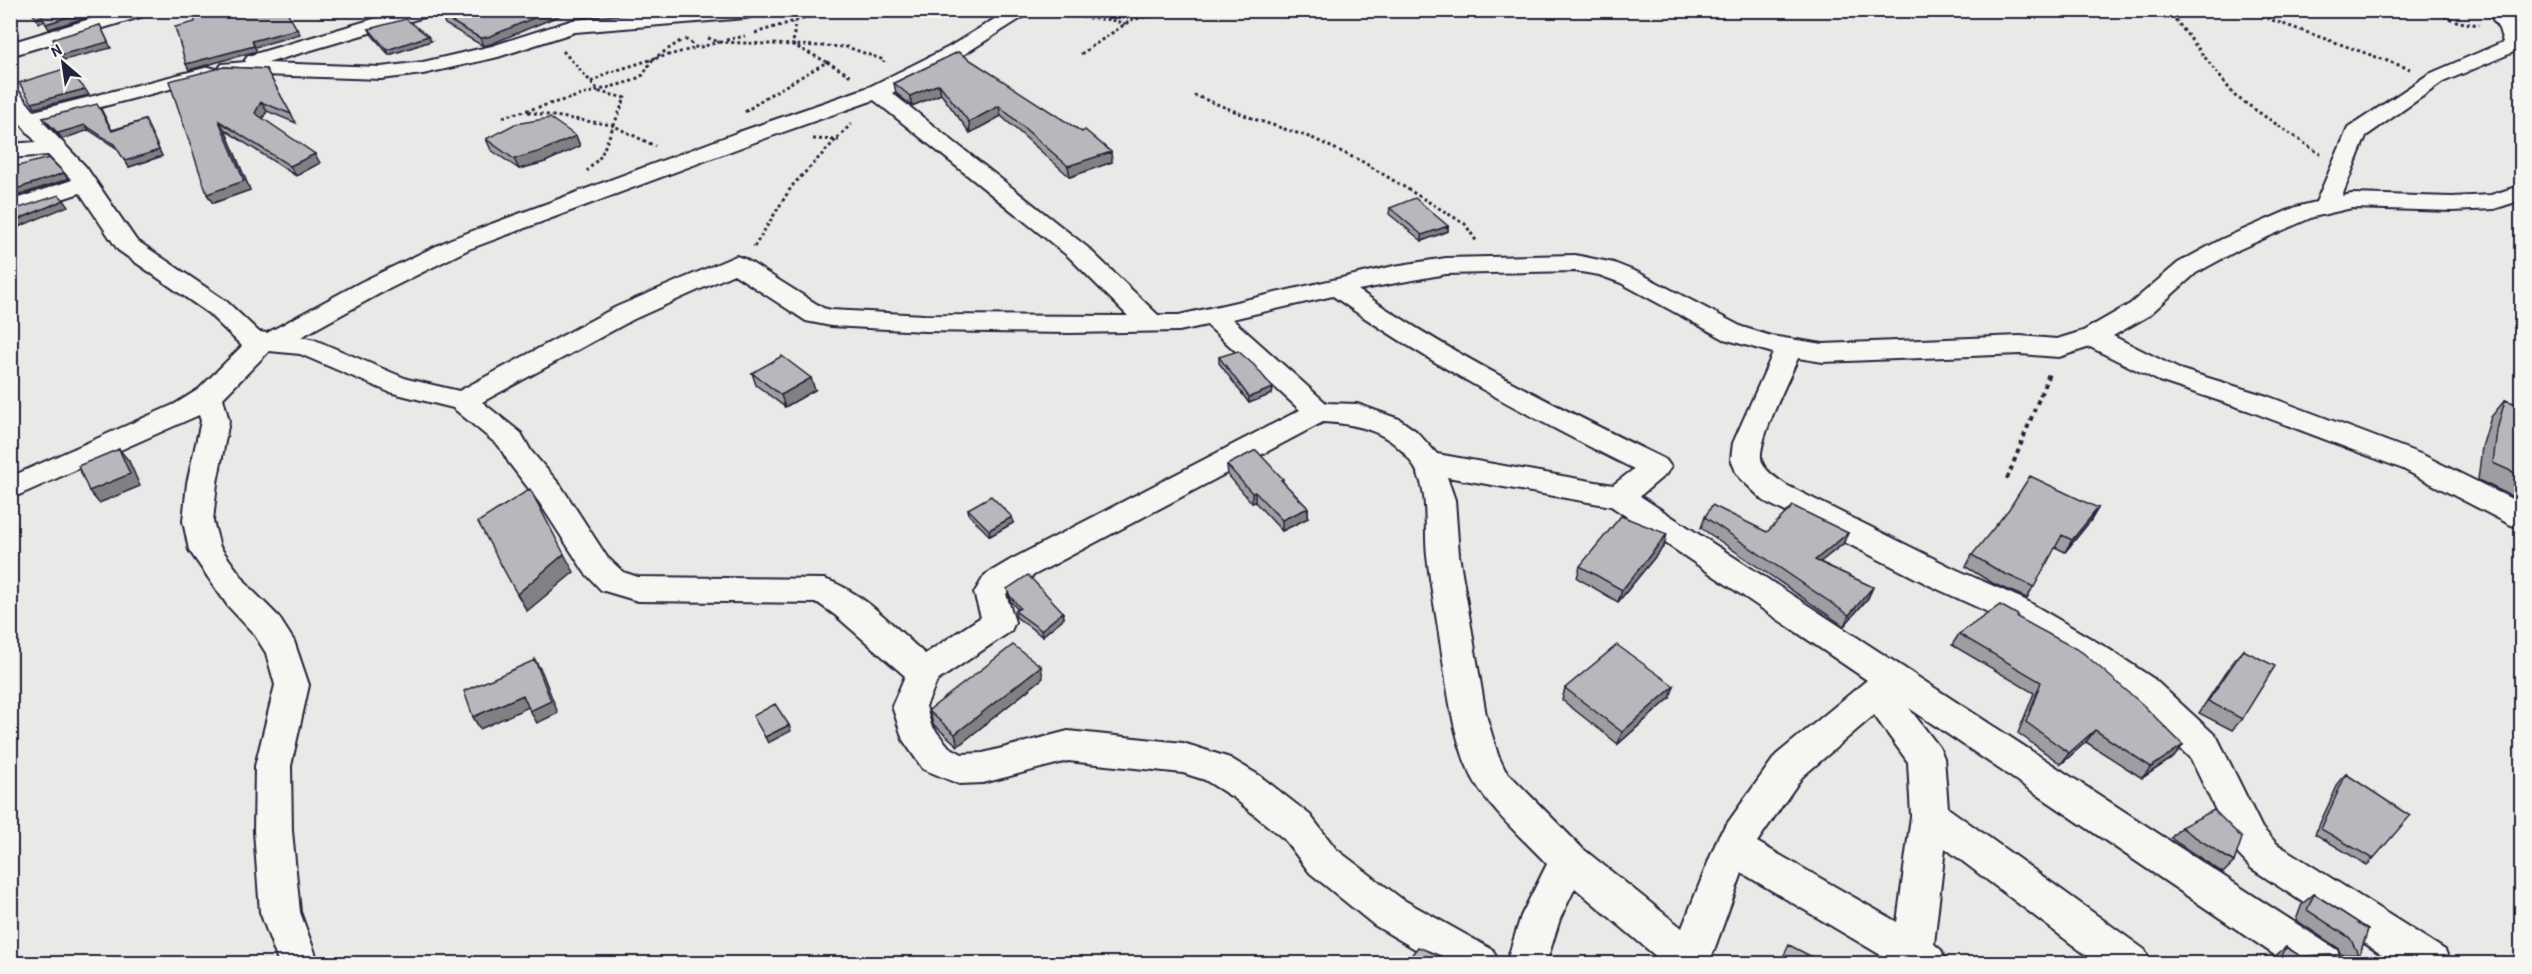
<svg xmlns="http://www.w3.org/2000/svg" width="2532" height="974" font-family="'Patrick Hand',sans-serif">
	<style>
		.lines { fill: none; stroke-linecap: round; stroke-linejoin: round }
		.minor-casing { stroke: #22223b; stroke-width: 4 }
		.path-far1 { stroke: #22223b; stroke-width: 3; stroke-dasharray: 3 3; stroke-linecap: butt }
		.path { stroke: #22223b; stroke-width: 4; stroke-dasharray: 4.5 4.5; stroke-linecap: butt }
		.minor { fill: #f6f6f2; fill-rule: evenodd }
		.wall { fill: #9e9ea2; stroke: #22223b; stroke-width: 1.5 }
		.shaded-wall { fill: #818184; stroke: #22223b; stroke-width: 1.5 }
		.building { fill: #b8b8bc; stroke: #22223b; stroke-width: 1.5 }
	</style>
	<rect width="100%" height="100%" fill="#e9e9e7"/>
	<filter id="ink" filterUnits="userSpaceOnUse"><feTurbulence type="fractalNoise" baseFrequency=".0167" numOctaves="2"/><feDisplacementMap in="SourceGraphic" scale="12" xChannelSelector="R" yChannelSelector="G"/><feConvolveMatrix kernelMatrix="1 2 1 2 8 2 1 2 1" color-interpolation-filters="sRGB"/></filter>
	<g filter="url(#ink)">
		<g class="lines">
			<g class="minor-casing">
				<path id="minor" d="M120,10H153L150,14L10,56V43Z
					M404,10H437L434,14L267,63L381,67L423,62L492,46L573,20L691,10L756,12L753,16L746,18L575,32L498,57L423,74L381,79L229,74L222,72L219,68L222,64L246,62L245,60L248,56Z
					M1009,10H1034L963,55L892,93L1087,247L1158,315H1179L1394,266L1446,258L1575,255L1614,263L1639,273L1742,327L1771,336L1823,344L2020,336L2057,339L2083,331L2130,304L2178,263L2222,239L2296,207L2316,202L2348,128L2429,74L2503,42L2499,29L2487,10H2507L2519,29L2521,49L2443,82L2366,136L2342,196L2352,194L2452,197L2491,195L2522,185V200L2494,209L2452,211L2352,208L2313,217L2240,249L2196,273L2148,316L2113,336L2179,369L2267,396L2423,455L2522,504V528L2511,525L2403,469L2247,410L2159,381L2090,347L2059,357L2020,354L1823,362L1798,358C1789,379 1759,438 1761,458C1762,470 1778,479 1786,485L1955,569L2025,600L2107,648L2154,679L2217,737L2262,828L2277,844L2445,950L2451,964H2396L2251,868L2236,852L2191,759L2130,699L2083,666L2001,618L1933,587L1764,501L1741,479L1736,472L1731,459L1733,443L1773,353L1724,339L1621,283L1599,275L1575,271L1446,274L1358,290C1455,357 1561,408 1666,460L1671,467L1666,474L1640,496L2337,950L2343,964H2288L1909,708L1939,747L1944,758L1948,808L2145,950L2151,964H2098L1945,848L1934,944L1941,950L1947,964H1896L1742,873L1709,964H1665L1575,888L1560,919L1546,964H1506L1521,916L1547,864C1515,830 1476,799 1462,753C1450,717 1446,678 1440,641C1436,612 1430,584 1427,555C1424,526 1430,491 1413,465C1392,432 1361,424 1323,422L1034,575L1006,594L1015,622L1011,631L937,681L926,706L931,725L949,747L962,754L983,753L1068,731L1183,743L1230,758L1260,776L1310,815L1336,849L1402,899L1493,950L1499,964H1441L1374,925L1310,873L1284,839L1234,798L1205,780L1183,773L1068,761L983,783L959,784L923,769L903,740L892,706L905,676L835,615L818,603L638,601L601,590L585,573L539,502L509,463L499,446L453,408L389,392L300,354L269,351L223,398L229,421L217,483L213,521L220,547L250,588L278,616L294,641L309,685L291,766L292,831L300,912L319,964H279L260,912L254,831L255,766L275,685L266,653L254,634L228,606L189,550L183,521L187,483L201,421L199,415L10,499V477L175,404L199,389L242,346L208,313L118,250L80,193L10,216V201L72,180L48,155L10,158V144L36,142L10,111V90L18,91L34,111L209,67L216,69L220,73L216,77L43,122L86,167L136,240L226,301L259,332L267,333L361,282L451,239L739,132L869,87L949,47ZM874,100L1069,257L1128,316L924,315L831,310L823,308L745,259L736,256L616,307L459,391L407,379L315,340L301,337L379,294L469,249L755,142ZM734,274L806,321L831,326L924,331L1070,333L1179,331L1207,325L1300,410L1012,559L985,575L974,593L981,617L925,654C895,628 863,591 824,579L638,577L623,572L607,557L561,486L531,451L521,433L482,402L634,319ZM1333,296C1428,363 1530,417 1634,469L1613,485L1437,454L1416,431L1399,419L1357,404L1326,403L1232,319ZM1447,477L1611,506L1867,680L1776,755L1719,835L1682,928L1582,848L1505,770L1498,755L1486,715L1459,555L1455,500ZM1874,715L1908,762L1911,816L1897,922L1757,842L1802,777Z"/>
			</g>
			<path class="path-far1" d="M2168,10L2235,96L2320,154
				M2244,10L2410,69
				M2427,10L2459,22L2479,25
				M1046,14L1111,20L1125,24
				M1153,15L1192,10
				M755,33L818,14L771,12
				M708,38L719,42L847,47L884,60V62
				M685,39L697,48L719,42
				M726,40L745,36
				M563,51L600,92L625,98L601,156L587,171
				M1081,54L1131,20L1153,15V10
				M827,62L851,76
				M591,82L608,73L653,59L682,40
				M1194,95L1257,120L1312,138L1363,162L1465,224L1477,242
				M528,112L612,125L655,146
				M745,112L766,97L827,62L793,45L795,22
				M503,117L632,81L643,75L653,59L696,48
				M813,139L839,140
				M754,247L792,186L851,124"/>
			<path class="path" d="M2007,479L2050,371"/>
			<use href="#minor" class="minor"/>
		</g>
		<path class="wall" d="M442,16L491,44L483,46L445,24Z
			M369,29L431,41L389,55L372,35Z
			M958,52L1112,162L1070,177L1001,116L970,133L941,94L912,106L896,93L894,83Z
			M224,67L266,69L296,123L267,111L263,119L320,163L296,176L225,130L250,190L213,203L207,194Z
			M101,109L112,130L145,120L162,156L129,167L118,149L89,130L62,139L47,123L43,118Z
			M576,136L580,146L545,162L519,169L491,150L486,139Z
			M1390,208L1448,226V231L1422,241L1389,214Z
			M1219,357L1273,388L1272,394L1249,403L1219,363Z
			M752,373L815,390L785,407L756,385Z
			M2505,400L2522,406V501L2478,480L2482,447L2491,417Z
			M1227,465L1283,479V482L1308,508V518L1282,531L1255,502L1252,503L1228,475Z
			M2098,508L2091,520L2065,552L2055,547L2027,598L1994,584L1966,567L1972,555Z
			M968,509L1013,523L990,536L969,515Z
			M1705,517L1767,532L1848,533L1843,544L1820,562L1873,587L1868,598L1844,626L1701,528Z
			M1664,546L1618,602L1577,578L1580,566Z
			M1007,589L1063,612L1064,618L1042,636L1016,617L1015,611L1017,609L1011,602Z
			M2017,617L2183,745L2174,757L2142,778L2086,742L2061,764L2018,733L2034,693L1952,645L1959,634Z
			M2243,650L2242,719L2232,730L2199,713L2233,661Z
			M1043,678L958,746L933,724L929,710Z
			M1565,688L1670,698L1618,744L1562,700Z
			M2346,774L2373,859L2367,865L2315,834L2340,780Z
			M2181,827L2234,862L2223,873L2179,844L2171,838Z
			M2314,894L2368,929L2357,963H2272L2274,957L2286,947L2300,956L2341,955L2338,948L2296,920L2302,904Z"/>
		<path class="shaded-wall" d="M89,10H111L49,29L46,24Z
			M553,10H573L491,44L483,46L480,38Z
			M42,16L46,21L39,23L36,18Z
			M100,25L111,48L64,60L60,55Z
			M297,29L300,34L255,47L252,41Z
			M428,36L431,41L389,55L387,50Z
			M254,46L257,51L189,70L186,64Z
			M939,84L941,94L912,106L910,96Z
			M85,89L89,95L35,108L32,103Z
			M261,102L267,111L260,123L255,113Z
			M999,106L1001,116L970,133L969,122Z
			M145,120L162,156L129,167L125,161Z
			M219,121L225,130L250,190L213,203L207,194Z
			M85,125L89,130L62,139L58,133Z
			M576,136L580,146L545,162L519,169L514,159Z
			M1111,152L1112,162L1070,177L1068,166Z
			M315,154L320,163L296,176L290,166Z
			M64,173L68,179L10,198V191Z
			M64,200L68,206L16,228L12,222Z
			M1448,226V231L1422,241V235Z
			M811,378L815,390L785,407L781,395Z
			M1273,388L1272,394L1249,403V397Z
			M119,449L129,461L140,486L99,503L89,491Z
			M1255,492V502L1252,503V493Z
			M1308,508V518L1282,531V520Z
			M2098,508L2091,520L2065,552L2072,540Z
			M1012,517L1013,523L990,536L989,530Z
			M1848,533L1843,544L1810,570L1815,560Z
			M1667,534L1664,546L1618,602L1622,590Z
			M564,554L574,572L527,611L517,594Z
			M1873,587L1868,598L1844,626L1849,615Z
			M1063,612L1064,618L1042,636L1041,630Z
			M535,660L542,672L558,713L537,723L530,711Z
			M1041,666L1043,678L958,746L955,734Z
			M1674,686L1670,698L1618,744L1622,732Z
			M523,695L531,706L480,729L473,717Z
			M789,725L791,731L768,743L765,737Z
			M2095,730L2086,742L2061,764L2069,753Z
			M2183,745L2174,757L2142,778L2151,767Z"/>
		<path class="building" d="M29,10H89L46,24L42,16L36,18Z
			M193,10H286L297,29L252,41L254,46L186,64L175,27L195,22Z
			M459,10H553L488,37L480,38L442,16Z
			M406,19L428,36L387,50L369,29Z
			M100,25L108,42L60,55L53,39Z
			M958,52L1082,132L1085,130L1111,152L1068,166L999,106L969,122L939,84L910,96L894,83Z
			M224,67L266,69L291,114L261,102L255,113L315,154L290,166L219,121L244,181L207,194L169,81Z
			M67,68L85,89L32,103L19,83Z
			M97,104L112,131L145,120L159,150L125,161L114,144L85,125L58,133L43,118Z
			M550,118L576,136L541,151L514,159L486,139L515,124Z
			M49,158L64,173L10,191V168Z
			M59,195L64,200L12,222L10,220V211Z
			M1415,198L1448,226L1422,235L1390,208Z
			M1238,351L1254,365L1273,388L1249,397L1219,357Z
			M782,356L811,378L781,395L752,373Z
			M2505,400L2522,406V476L2493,463L2497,430Z
			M119,449L130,474L89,491L78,466Z
			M1256,450L1283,479L1281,480L1308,508L1282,520L1255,492L1252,493L1227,465Z
			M2030,476L2098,508L2072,540L2062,535L2034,587L2001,572L1972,555L2009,509Z
			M530,489L564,554L517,594L478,522Z
			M991,496L1012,517L989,530L968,509Z
			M1712,505L1767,532L1793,506L1848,533L1815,560L1873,587L1849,615L1705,517Z
			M1621,516L1667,534L1622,590L1580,566Z
			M1028,575L1063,612L1041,630L1015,611L1020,608L1010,596L1007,589Z
			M2000,605L2018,615L2017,617L2082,652L2142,704L2183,745L2151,767L2095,730L2069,753L2026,722L2041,682L1959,634Z
			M1013,645L1041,666L955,734L930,712L929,710Z
			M1617,645L1674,686L1622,732L1565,688Z
			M2243,650L2275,666L2242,719L2208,701Z
			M535,660L551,701L530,711L523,695L473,717L464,691Z
			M775,704L789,725L765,737L753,716Z
			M2346,774L2410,816L2373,859L2321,829Z
			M2214,810L2242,838L2234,862L2189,833L2181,827Z
			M2314,894L2368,929L2357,963H2279L2286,947L2300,956L2358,954L2350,938L2307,910Z
			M1789,945L1824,963H1780Z
			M1418,947L1458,963H1405Z"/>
	</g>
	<rect width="2532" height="974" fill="none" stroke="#f6f6f2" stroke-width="36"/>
	<rect x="18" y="18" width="2496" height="938" fill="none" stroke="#22223b" stroke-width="2" filter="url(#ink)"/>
	<g transform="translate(63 63) rotate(331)" stroke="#f6f6f2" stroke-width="4.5" paint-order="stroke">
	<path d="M0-4.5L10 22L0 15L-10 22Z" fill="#22223b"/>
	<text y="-9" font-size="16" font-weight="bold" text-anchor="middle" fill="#22223b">N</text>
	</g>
</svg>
